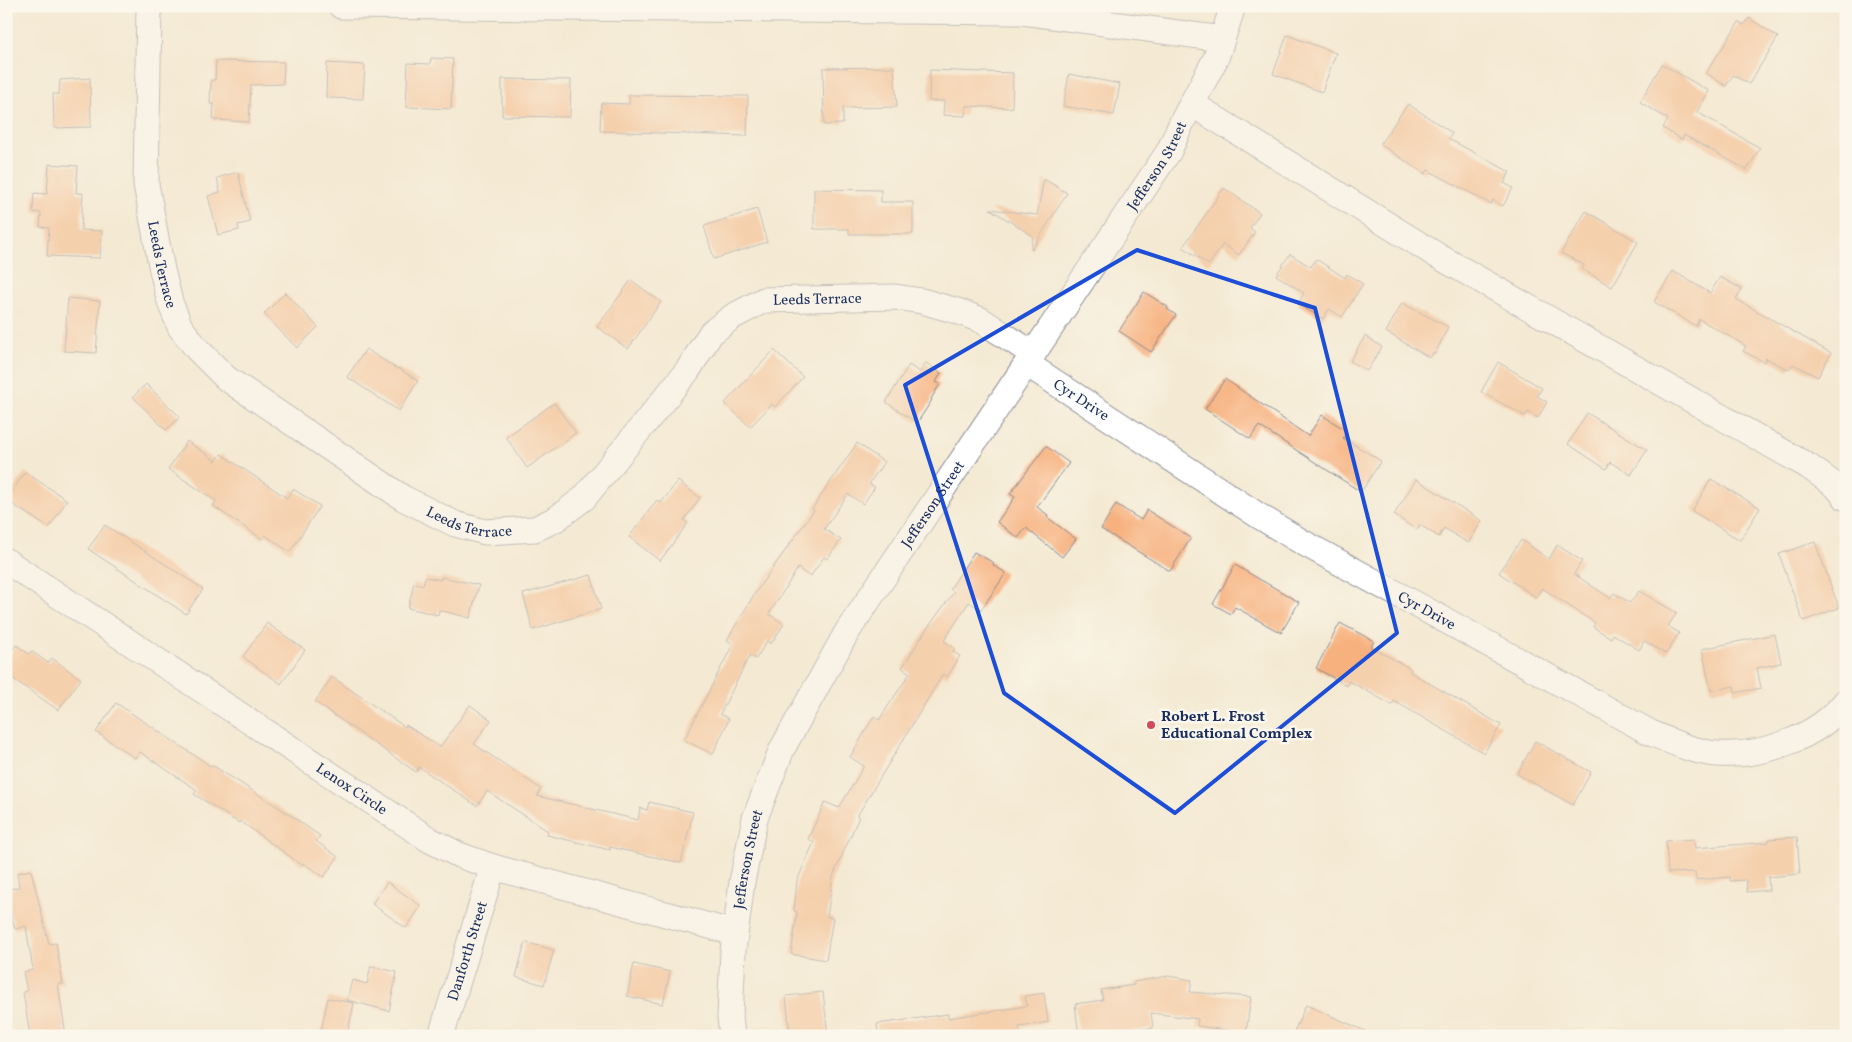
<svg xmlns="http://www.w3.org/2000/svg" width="1852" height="1042" font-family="Vollkorn,serif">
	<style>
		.building { fill: #f7b17e }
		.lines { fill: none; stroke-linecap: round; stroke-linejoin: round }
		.street-casing { stroke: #888c98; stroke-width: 27 }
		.street { stroke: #fff; stroke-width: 25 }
		.marked { fill: none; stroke: #1d4ed8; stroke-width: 4; stroke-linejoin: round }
		.poi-dot { fill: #d1495b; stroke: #fbf7ec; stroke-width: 2 }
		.labels { text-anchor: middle; stroke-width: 5; stroke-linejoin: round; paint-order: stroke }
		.street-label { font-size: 15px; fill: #1b2f5e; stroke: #fbf7ec }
		.poi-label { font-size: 15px; font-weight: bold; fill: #1b2f5e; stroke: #fbf7ec; text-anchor: start }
	</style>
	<rect width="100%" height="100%" fill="#fbf7ec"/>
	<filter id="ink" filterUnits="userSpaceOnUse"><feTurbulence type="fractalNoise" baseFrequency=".02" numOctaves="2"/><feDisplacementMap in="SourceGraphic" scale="10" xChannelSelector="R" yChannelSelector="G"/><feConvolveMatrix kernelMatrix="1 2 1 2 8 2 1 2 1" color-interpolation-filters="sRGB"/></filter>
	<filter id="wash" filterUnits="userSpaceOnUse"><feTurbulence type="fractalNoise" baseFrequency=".0096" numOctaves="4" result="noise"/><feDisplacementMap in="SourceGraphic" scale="20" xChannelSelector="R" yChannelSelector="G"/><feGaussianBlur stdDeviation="1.12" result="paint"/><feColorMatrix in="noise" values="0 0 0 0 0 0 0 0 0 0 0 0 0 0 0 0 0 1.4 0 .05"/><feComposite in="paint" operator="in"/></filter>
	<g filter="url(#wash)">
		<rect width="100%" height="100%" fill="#f4ead3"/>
		<g id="blocks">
			<path class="building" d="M1749,18L1778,37L1749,84L1733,75L1726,86L1706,73L1739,22L1744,25Z
				M1287,35L1336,53L1322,92L1273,74Z
				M431,58L453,59L451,109L406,107L408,63L430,64Z
				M216,61L284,62L283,84L251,85L249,122L213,120L214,104H210L211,80H215Z
				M327,63L365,65L363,99L326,98Z
				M1662,64L1709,91L1697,112L1760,148L1747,170L1684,135L1682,140L1663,128L1668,119L1640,102Z
				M894,67L897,107L843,108V124L824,125L823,68Z
				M930,70L1013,73L1012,108L966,106L965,116L943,115L944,101H929Z
				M1069,74L1120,84L1114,115L1063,106Z
				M90,78L91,127L54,128L53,94H59L60,80Z
				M502,79L571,80L570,117L502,116Z
				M629,95L748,96L747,136L600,131L601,103L629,104Z
				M1408,104L1452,133L1449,139L1510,172L1504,183L1513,188L1503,206L1493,200L1491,204L1428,170L1425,174L1380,144Z
				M49,164L78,166L76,193H83L81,230L102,231L100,258L47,256L49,228L40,227L41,213L33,212L34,193L47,194Z
				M238,172L250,222L238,225L239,230L218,235L208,196L220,192L217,178Z
				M1044,179L1067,193L1032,249L1031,248L1033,236L990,209L1037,215Z
				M1224,188L1260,213L1250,228L1255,232L1239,255L1223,244L1209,265L1183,247Z
				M814,189L881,190V202H913V234H849V229H814Z
				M757,209L767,242L714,259L704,226Z
				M1586,211L1638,242L1612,287L1582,269L1584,265L1561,253Z
				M1290,254L1311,267L1316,259L1345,278L1347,274L1363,284L1342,317L1329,309L1323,319L1298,304L1304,293L1276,275Z
				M1673,271L1710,293L1720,277L1742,289L1736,299L1831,353L1818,377L1793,364L1789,370L1766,358L1764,362L1743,351L1746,346L1699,319L1696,326L1654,302Z
				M631,280L661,302L628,349L597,327Z
				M1144,292L1168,307L1167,309L1176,315L1151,352L1119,331Z
				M285,293L318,327L297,348L264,314Z
				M68,298L100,301L96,353L64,351Z
				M1402,303L1448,327L1435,354L1433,353L1430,358L1386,332Z
				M1365,336L1382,347L1367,371L1350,361Z
				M366,349L397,369L398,368L418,381L399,411L347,377Z
				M774,350L803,377L775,407L772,404L750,427L725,403Z
				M1498,362L1542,388L1537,396L1547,402L1538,418L1528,412L1525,416L1481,392Z
				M926,363L941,373L936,382L940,384L931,399L932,400L917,423L886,402L909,365L920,372Z
				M1225,379L1308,436L1322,415L1347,431L1343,438L1381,461L1361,492L1259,426L1250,439L1205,409Z
				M146,384L180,417L166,430L133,397Z
				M554,403L576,433L527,468L506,437Z
				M1587,413L1647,450L1631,475L1610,462L1606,469L1568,444Z
				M187,441L216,461L221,454L287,498L293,489L320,506L290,552L265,535L262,539L213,506L216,501L168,469Z
				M857,443L884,462L869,484L875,487L863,504L848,494L824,529L841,540L827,559L824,557L810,577L798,568L769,614L784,624L771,644L767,641L756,659L750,655L720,714L729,719L713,754L684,740L733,644L727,640L755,593L814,510L812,509Z
				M1046,446L1069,463L1037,507L1048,515L1047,517L1076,539L1062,557L1026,528L1018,538L997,522L1015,497L1010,494Z
				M25,472L67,500L49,528L6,500Z
				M1416,479L1482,521L1468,543L1444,528L1439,537L1420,525L1417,530L1394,515Z
				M1711,479L1760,508L1740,540L1692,511Z
				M678,481L700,498L684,520L688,523L660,561L629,537L657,500L661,503Z
				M1116,504L1141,520L1147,510L1191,538L1170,571L1101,529Z
				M105,525L203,589L186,614L88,549Z
				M1521,540L1549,559L1557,545L1582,561L1574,574L1610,598L1614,593L1630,603L1639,591L1677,613L1668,626L1679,633L1666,654L1644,641L1639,650L1613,634L1611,638L1593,627L1595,623L1542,588L1536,597L1499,573Z
				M1815,542L1839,608L1803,621L1779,554Z
				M974,552L994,563L993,565L1006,573L981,610L969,602L944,641L955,648L953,652L960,656L947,677L943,674L857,816L859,817L833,876L827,917L833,918L826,960L791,954L797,912L794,911L797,881L814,842L808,839L825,802L839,808L864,766L850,757L874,716L879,720L910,673L902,668L926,630L954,592L950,589Z
				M1235,565L1299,602L1281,633L1235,607L1231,614L1213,604Z
				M591,575L601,609L533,630L523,594Z
				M425,577L441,580V577L479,585L470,618L439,610L438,615L408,608L414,583L423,585Z
				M267,623L305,650L281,684L243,657Z
				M1340,623L1374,641L1371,647L1411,669L1410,672L1501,725L1484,753L1394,701L1392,705L1349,681L1347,686L1316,668Z
				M1775,634L1781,663L1757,668L1761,688L1735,693L1734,686L1711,691L1702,649Z
				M16,645L29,654L31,651L48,663L52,658L81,679L58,710L6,674V658Z
				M332,677L405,727L406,725L440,747L470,705L491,720L474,744L541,789L537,796L638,820L640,808L647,810L649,802L693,812L681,863L610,847V850L547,835L548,831L487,791L477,806L419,767L416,772L315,702Z
				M116,703L212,767V765L286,812L320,836L316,841L338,857L324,877L303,863L302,865L240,821L239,823L194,794L197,790L140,752L135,758L96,732Z
				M1535,741L1591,772L1573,805L1517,774Z
				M1797,837L1800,874L1768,877L1769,890L1747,892L1746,880L1730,881V877L1696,880L1695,872L1668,873L1666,841L1694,839L1695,848L1769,842V839Z
				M31,870L49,944L56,943L63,984H58L66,1036H30L23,992L27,991L23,972L33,970L26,926L15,929L10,911L6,912V890L19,887L17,873Z
				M387,882L421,906L406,928L372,904Z
				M525,942L554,950L544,985L516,977Z
				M634,964L670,972L663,1004L627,996Z
				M371,966L397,972L389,1011L347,1000L352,980L367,984Z
				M1168,976L1192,980L1190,992L1251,997L1246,1033L1197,1026L1198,1019L1151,1013L1153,1028L1100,1036H1079L1075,1004L1103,1000L1101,990L1134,985V982Z
				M823,992L828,1036H790L786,996Z
				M1044,993L1048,1022L1019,1027L1021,1036H878L877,1024L948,1014V1018L1027,1006L1025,996Z
				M328,998L354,1003L347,1036H320Z
				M1306,1005L1377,1036H1292Z"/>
		</g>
	</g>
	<g filter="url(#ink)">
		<use href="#blocks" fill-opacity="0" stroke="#888c98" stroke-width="1"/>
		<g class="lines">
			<g class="street-casing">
				<g id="street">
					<path id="s1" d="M149,6L146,184L162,270L170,302L180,327L198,350L226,378L403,498L455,524L485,532L535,529L556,519L584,498L688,370L711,333L732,317L764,300L895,297L922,301L957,311L981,320L1033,354"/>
					<path d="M341,6L1023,12L1222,39"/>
					<path d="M1192,104L1438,256L1808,466L1836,486L1846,498"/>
					<path id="s2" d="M1027,364L1259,516L1302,542L1651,733C1672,742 1694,752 1717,754C1761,757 1818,738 1846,701"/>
					<path id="s3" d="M6,561L430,840L459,855L493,867L735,933"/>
					<path id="s4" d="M441,1036L493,867"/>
					<path id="s5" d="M732,1036L730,1017L733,951L742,882L755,818L782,749L847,632L1169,151L1182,122L1216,58L1233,6"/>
				</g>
			</g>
			<use href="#street" class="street"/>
		</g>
	</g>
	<path d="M0 0H1852V1042H0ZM1137,250L1315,308L1397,633L1175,813L1004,693L905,385Z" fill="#f4ead3" fill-opacity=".55" fill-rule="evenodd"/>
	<path class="marked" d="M1137,250L1315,308L1397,633L1175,813L1004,693L905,385Z"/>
	<circle class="poi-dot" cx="1151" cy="725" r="5"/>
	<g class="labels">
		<g class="street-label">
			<text dy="5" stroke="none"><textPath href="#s5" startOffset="988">Jefferson Street</textPath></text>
			<text dy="5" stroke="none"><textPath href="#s1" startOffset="260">Leeds Terrace</textPath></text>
			<text dy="5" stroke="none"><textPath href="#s1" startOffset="1130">Leeds Terrace</textPath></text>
			<text dy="5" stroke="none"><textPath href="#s2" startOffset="65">Cyr Drive</textPath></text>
			<text dy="5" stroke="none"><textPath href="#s5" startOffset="582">Jefferson Street</textPath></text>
			<text dy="5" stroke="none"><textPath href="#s1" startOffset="680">Leeds Terrace</textPath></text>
			<text dy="5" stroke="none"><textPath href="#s2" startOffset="470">Cyr Drive</textPath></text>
			<text dy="5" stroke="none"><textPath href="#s3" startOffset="414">Lenox Circle</textPath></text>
			<text dy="5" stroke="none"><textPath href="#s5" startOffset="178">Jefferson Street</textPath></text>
			<text dy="5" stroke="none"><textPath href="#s4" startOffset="89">Danforth Street</textPath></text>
		</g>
		<g class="poi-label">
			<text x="1161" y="721">Robert L. Frost<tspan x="1161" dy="17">Educational Complex</tspan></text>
		</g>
	</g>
	<rect width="1852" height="1042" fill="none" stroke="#fbf7ec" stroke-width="25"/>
</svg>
